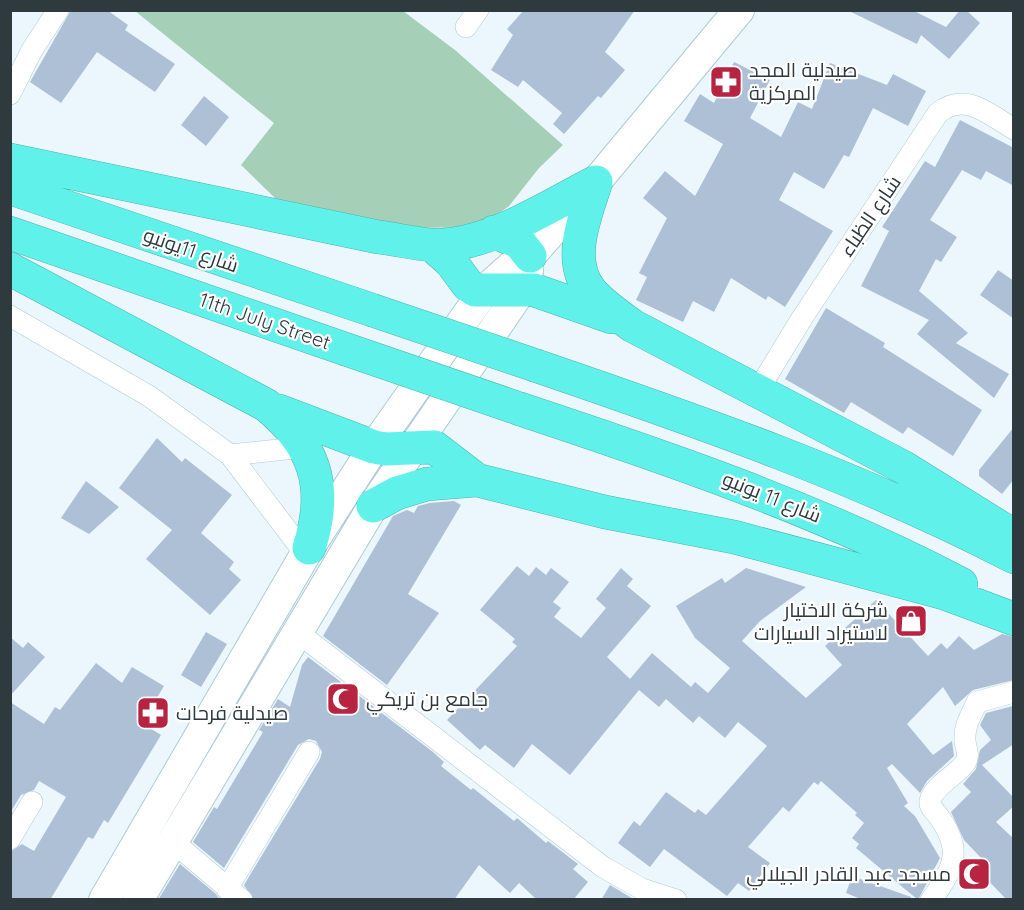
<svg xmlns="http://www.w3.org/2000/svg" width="1024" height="910" font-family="Quicksand,Cairo,sans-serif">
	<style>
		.green { fill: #a5d0b7 }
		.building { fill: #aec0d5 }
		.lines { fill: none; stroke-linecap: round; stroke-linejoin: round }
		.street-casing { stroke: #adccd6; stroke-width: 22 }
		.secondary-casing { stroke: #adccd6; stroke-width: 32 }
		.highway-casing { stroke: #4eb2ae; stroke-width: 34 }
		.street { stroke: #fff; stroke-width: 21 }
		.secondary { stroke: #fff; stroke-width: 30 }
		.highway { stroke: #60f2ea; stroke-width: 33 }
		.highway-bridge-casing { stroke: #4eb2ae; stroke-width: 34; stroke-linecap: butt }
		.highway-bridge { stroke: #60f2ea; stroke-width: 33 }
		.labels { text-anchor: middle; stroke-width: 4.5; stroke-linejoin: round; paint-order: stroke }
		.poi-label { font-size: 20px; fill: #2e3a3e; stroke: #fff; text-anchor: start }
		.street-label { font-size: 20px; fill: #2e3a3e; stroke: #fff }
	</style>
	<rect width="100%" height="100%" fill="#ebf7fc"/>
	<path class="green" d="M135,11H403L455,50L563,145L539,168L509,206L480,227L408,228L276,199L241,165L274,123Z"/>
	<path class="building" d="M71,10H107L128,25L125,30L175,64L155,92L97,52L61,103L30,82Z
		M524,10H635L605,52L625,70L601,98L598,96L564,134L553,124L562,113L523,80L518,87L491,70L513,35L507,29Z
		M847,10H912L946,27L960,10H966L980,23L949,59L921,35L917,44Z
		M734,62L770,80L750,118L781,137L798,102L812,109L830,63L887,85L893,74L926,91L908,126L873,108L849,157L844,155L824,189L794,172L779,200L833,231L785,307L768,296L766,300L731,278L714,312L693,301L683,322L636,300L647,277L639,273L667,218L643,198L665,171L695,196L723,144L684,121L700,94L714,103Z
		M204,96L229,117L206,146L181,125Z
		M960,120L1014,148V186L986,171L981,180L962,170L930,220L957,237L941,262L936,259L919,291L968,333L956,343L1009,374L994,398L917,334L929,320L861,286L889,231L882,227L925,161L935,167Z
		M998,270L1014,281V319L980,295Z
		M826,308L885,343L883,347L982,410L953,456L908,427L903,434L851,402L844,413L785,379Z
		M1014,427V479L1002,494L979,476V470Z
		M157,438L182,462L185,458L232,495L201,533L234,562L229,569L241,580L210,615L146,559L172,530L119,488Z
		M86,481L119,507L89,534L61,518Z
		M454,501L461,505L408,594L439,613L387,685L323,636L393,516L407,510L414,513L418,506L430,503Z
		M517,566L529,576L536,567L546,575L551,568L569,582L553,602L561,608L554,617L581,638L606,608L596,599L621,568L633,579L627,586L651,606L607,657L630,679L652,653L691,687L695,682L708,693L730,668L695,638L676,606L722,578L725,583L746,568L806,587L760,621L742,641L806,698L842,665L825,646L876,600L928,656L941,643L947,649L959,636L974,650L1002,634L1014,637V680L973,690L955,706L943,687L907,724L933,755L952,741L954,756L927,781L920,793L892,764L887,768L908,803L904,806L915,816L940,858L918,900L856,848L859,844L852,838L864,823L855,815L857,813L821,781L818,785L814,782L789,812L783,807L748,847L770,863L749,891L738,883L727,896L664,849L650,867L618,843L634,821L640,826L666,792L695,813L698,809L706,815L767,746L738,722L725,738L699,716L693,723L666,699L659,707L639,690L570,775L532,744L514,768L485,745L480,750L447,720L517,646L512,642L515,639L480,610Z
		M206,632L227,644L201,687L181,675Z
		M10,637L23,648L28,642L45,657L10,696Z
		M308,657L433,752L444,762L441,766L471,790L473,788L514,821L517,818L546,843L548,841L578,864L573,869L588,882L573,900H537L519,883L510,893L479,865L454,900H254L244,885L320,759L322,752L316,741L309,739L298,745L224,868L193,842L214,807L217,809L263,732L259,730L278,699L290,707L302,665Z
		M96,663L122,683L132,667L164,686L142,723L161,735L108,823L104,820L93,839L88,837L50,900H10V852L22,844L34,851L66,797L39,781L34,790L21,795L10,813V702L44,724L55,707L60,710Z
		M1013,706L1014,744L982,765L1014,798V806L996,822L1014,839V900H1007L976,868L984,861L964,840L951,812L971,792L963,784L976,769L980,750L991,740L980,725L986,713Z
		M180,864L216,894L220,900H158Z
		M852,876L911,897L910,900H863L846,893Z
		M610,885L635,900H601Z"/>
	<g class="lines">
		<g class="street-casing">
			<path id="street" d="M466,27L478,10
				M10,94L32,50L58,10
				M10,316L149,396L230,455L305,447
				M757,392L802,318L938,113C965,91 988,114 1014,129
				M230,455L306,555
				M297,632L603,867L642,889L676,900
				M10,839L32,802
				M172,841L242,900
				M227,889L309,752
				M931,900C956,867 963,847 936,813C933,809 929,807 930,801C934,785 956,776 965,763C970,756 966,749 965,741C964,725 971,716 977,702L1014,692"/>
		</g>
		<g class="secondary-casing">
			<path id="secondary" d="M104,900L309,548L374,447L484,291L513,265L530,256L596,182L739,10
				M138,900L373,506L522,289L528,271"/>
		</g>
		<g class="highway-casing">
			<path id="highway" d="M10,160L378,237C396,239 415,244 433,245C486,248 550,205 596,182
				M596,182C586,214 566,259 590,290C601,304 618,315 633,326L903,467L1014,536
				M10,188L372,310
				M494,232L519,242L530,256
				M10,233L345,349
				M432,245L451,262L468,285L475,290H534L611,317
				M10,269L266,405C315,445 329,487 309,548
				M537,366C698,421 862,478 1014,557
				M520,409C671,459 820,510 961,584
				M279,411L374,447L386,449L434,447L477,480
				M373,506L397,493L427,484L477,480L605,512L734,537L944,593L1014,619"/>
		</g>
		<use href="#street" class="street"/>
		<use href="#secondary" class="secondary"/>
		<use href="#highway" class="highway"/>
		<g class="highway-bridge-casing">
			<path id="highway-bridge" d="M372,310L537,366
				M345,349L520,409"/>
		</g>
		<use href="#highway-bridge" class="highway-bridge"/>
	</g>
	<defs>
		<g id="pharmacy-square" transform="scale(1.725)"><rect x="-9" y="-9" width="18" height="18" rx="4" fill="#b62442" stroke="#fff"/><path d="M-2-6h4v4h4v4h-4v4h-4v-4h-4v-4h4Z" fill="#fff"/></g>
		<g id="shop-square" transform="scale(1.725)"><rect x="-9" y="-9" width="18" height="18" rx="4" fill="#b62442" stroke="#fff"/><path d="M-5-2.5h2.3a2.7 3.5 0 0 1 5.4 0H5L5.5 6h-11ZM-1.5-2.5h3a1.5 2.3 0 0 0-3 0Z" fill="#fff"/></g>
		<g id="mosque-square" transform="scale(1.725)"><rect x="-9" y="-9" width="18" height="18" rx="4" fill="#b62442" stroke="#fff"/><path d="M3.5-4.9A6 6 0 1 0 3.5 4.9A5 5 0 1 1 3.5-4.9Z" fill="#fff"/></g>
	</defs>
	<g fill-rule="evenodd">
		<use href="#pharmacy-square" x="726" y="82"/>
		<use href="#shop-square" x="911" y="621"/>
		<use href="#mosque-square" x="343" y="699"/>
		<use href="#pharmacy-square" x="153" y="713"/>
		<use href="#mosque-square" x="974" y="874"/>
	</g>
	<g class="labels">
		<g class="poi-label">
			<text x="749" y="77">صيدلية المجد<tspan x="749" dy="23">المركزية</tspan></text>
			<text x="888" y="617" text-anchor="end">شركة الاختيار<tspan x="888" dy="23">لاستيراد السيارات</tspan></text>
			<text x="366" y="706">جامع بن تريكي</text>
			<text x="176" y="720">صيدلية فرحات</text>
			<text x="951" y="881" text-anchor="end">مسجد عبد القادر الجيلالي</text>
		</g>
		<g class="street-label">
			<text transform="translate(870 216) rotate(-56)" y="7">شارع الظباء</text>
			<text transform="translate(191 250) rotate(19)" y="7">شارع 11يونيو</text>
			<text transform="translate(265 321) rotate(19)" y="7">11th July Street</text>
			<text transform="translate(772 497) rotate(22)" y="7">شارع 11 يونيو</text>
		</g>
	</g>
	<rect width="1024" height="910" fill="none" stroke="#2e3a3e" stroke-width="24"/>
</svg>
